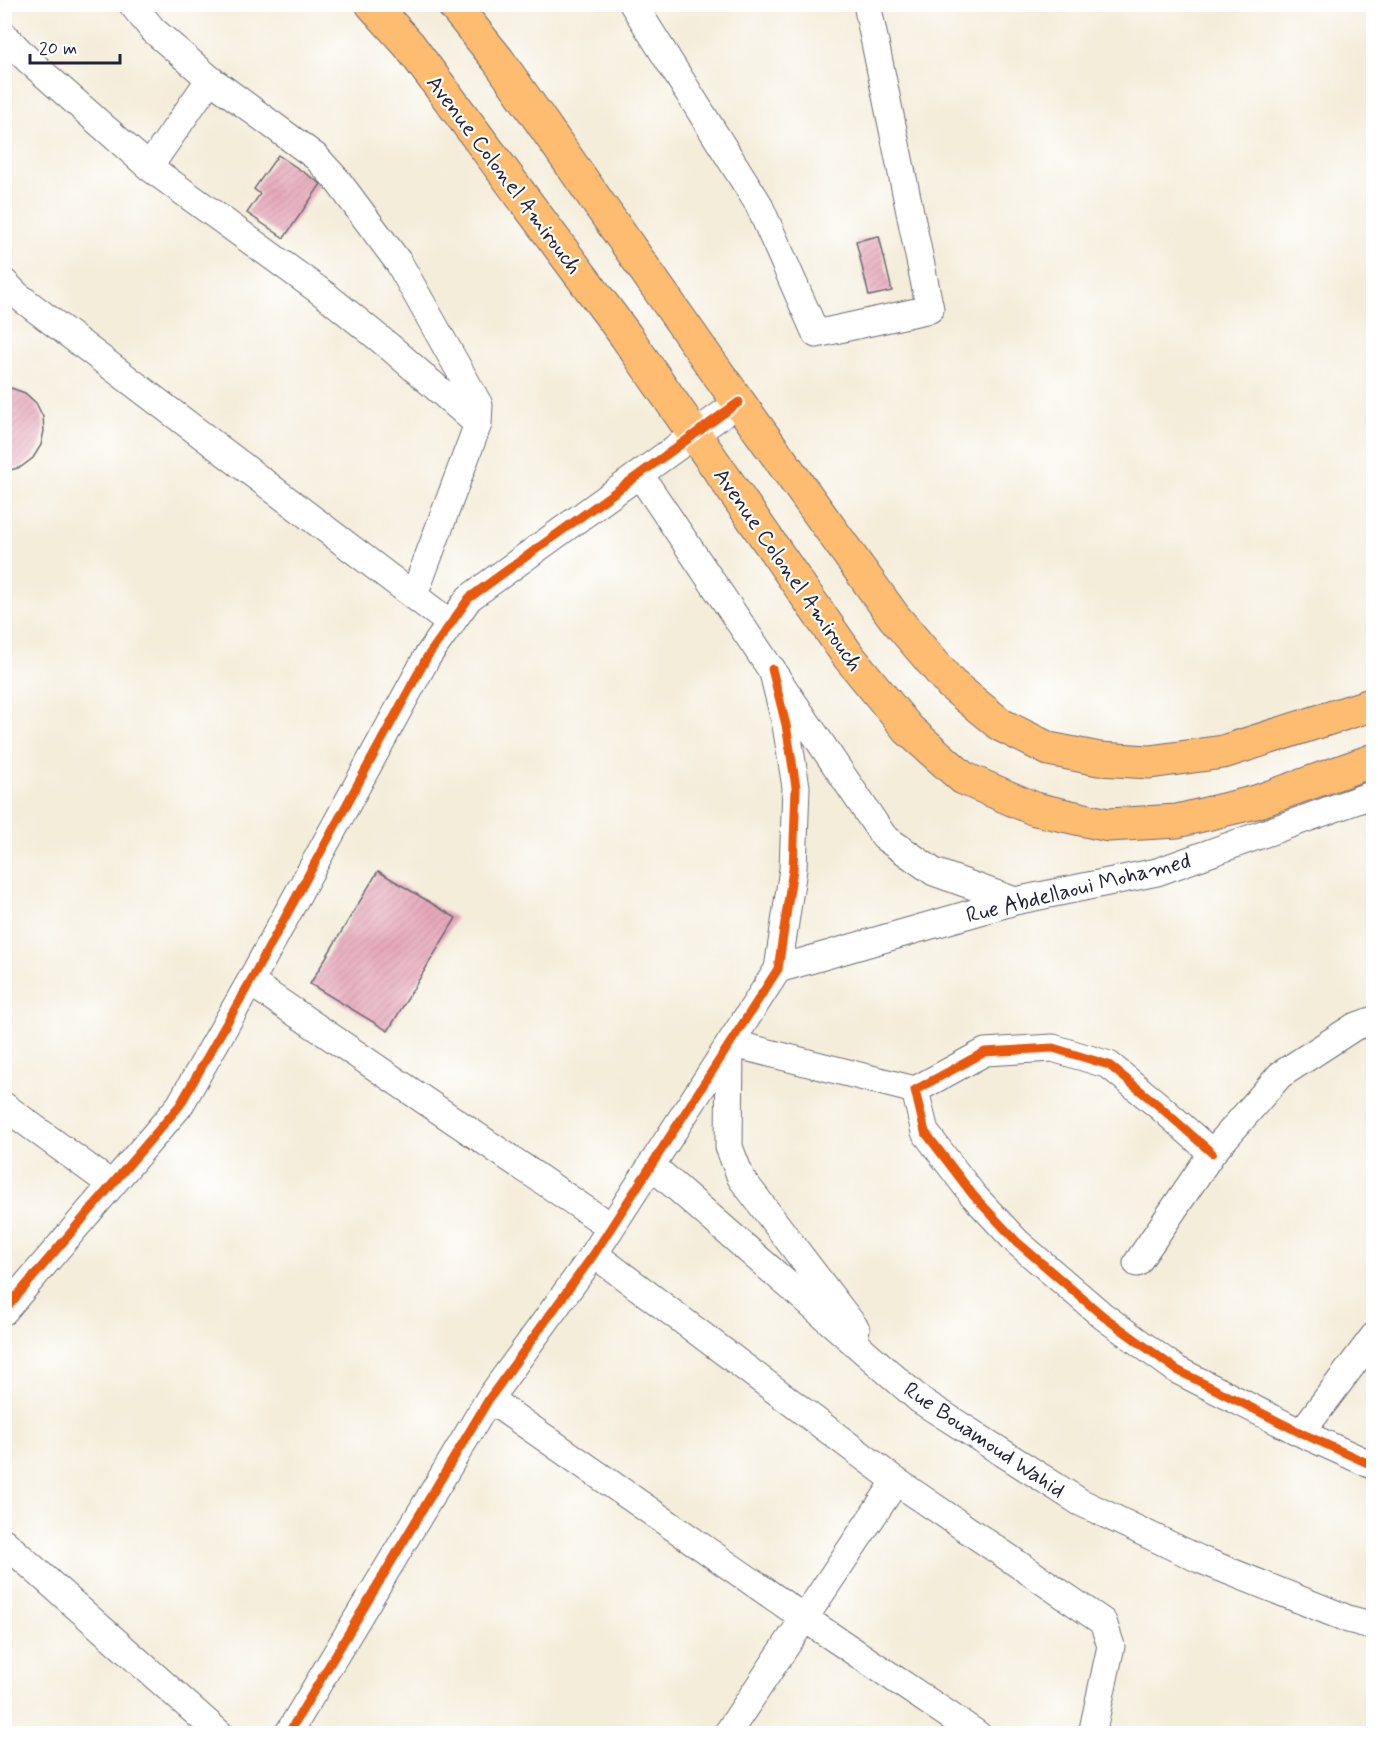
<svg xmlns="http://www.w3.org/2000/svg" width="1378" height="1738" font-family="Mynerve,sans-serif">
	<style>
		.building { fill: url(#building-hatch) }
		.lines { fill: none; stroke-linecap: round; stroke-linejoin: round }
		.street-casing { stroke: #6c6973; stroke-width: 29 }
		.primary-casing { stroke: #6c6973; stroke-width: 35 }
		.street { stroke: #fff; stroke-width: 27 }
		.primary { stroke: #fdbc70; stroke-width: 33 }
		.cycleway-casing { stroke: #fff; stroke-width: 13 }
		.cycleway { stroke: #e8590c; stroke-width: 9 }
		.labels { text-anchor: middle; stroke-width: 4.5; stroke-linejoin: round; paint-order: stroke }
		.street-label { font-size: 22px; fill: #22223b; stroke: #fff }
	</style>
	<defs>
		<pattern id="building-hatch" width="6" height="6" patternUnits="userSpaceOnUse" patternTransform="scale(1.5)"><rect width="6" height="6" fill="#e7a9bb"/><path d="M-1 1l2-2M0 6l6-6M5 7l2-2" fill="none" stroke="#c691a2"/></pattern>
	</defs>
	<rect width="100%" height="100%" fill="#fff"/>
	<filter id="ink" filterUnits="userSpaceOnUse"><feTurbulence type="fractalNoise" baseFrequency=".0167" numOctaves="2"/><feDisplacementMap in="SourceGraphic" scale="12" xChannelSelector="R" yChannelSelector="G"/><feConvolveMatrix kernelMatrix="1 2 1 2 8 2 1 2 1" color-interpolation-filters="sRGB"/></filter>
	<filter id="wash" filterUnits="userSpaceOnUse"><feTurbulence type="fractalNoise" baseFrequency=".008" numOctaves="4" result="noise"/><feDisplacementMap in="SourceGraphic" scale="24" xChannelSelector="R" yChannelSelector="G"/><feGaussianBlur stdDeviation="1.35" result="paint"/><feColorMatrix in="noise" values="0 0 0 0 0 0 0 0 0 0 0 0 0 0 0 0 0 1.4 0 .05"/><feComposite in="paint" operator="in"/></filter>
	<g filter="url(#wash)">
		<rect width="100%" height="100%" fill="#f4edda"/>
		<g id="blocks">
			<path class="building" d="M278,155L321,184L284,238L247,213L260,194L254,189Z
				M879,236L892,291L869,296L856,241Z
				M5,388H11L25,393L36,403L43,417L44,431L41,445L33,458L21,467L7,471H5Z
				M378,871L456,918L388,1031L310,984Z"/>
		</g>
	</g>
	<g filter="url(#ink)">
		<use href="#blocks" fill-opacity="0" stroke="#6c6973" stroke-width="1.5"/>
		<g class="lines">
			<g class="street-casing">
				<path id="street" d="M132,4L153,30L210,79L316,157L337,180L399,263L479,405L478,424L414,595
					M633,4L758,203L816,334L930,309L867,4
					M4,35L27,59L149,167L328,297L391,348L478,424
					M149,167L210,79
					M4,282L17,295L451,624
					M640,475L884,837L934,872L1015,901
					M778,969L1015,901L1157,872L1374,794
					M250,982L611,1227
					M4,1106L112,1185
					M1212,1153L1159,1106L1109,1065L1053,1048L985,1052L915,1090L925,1132L973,1195L1017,1242L1103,1316L1177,1370L1301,1433L1374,1466
					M651,1165L920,1400L1080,1502L1199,1559L1348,1619L1374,1626
					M594,1254L896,1481L1103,1622L1111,1646L1092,1734
					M1137,1263L1212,1153L1280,1075L1354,1027L1374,1020
					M4,1311L180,1105L250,982L427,657L469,598L739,402
					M856,1329L741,1178L729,1147L730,1043L915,1090
					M489,1399L804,1618L977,1734
					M1301,1433L1374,1336
					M4,1542L220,1734
					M288,1734L489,1399L594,1254L778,969L793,869L796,787L786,725L772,669
					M727,1734L896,1481"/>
			</g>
			<g class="primary-casing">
				<path id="primary" d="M372,4L409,45L626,336L849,657L908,729L963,778L1035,809L1108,825L1177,821L1256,802L1374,760
					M453,4L498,60L709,361L894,617L951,684L1001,725L1049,749L1099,759L1150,762L1223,752L1374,704"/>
			</g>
			<use href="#street" class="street"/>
			<use href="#primary" class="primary"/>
			<g class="cycleway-casing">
				<path id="cycleway" d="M1212,1153L1159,1106L1109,1065L1053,1048L985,1052L915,1090L925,1132L973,1195L1017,1242L1103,1316L1177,1370L1301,1433L1374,1466
					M4,1311L180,1105L250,982L427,657L469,598L739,402
					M288,1734L489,1399L594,1254L778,969L793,869L796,787L786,725L772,669"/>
			</g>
			<use href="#cycleway" class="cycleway"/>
		</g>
	</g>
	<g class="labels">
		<g class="street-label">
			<text transform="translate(505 174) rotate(53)" y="8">Avenue Colonel Amirouch</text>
			<text transform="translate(789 569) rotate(55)" y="8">Avenue Colonel Amirouch</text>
			<text transform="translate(1078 887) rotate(-14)" y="8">Rue Abdellaoui Mohamed</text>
			<text transform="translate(985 1439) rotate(34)" y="8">Rue Bouamoud Wahid</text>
		</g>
	</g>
	<rect width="1378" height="1738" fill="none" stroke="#fff" stroke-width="24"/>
	<path d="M30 54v9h90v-9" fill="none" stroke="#22223b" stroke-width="3"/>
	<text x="39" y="54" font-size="18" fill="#22223b" stroke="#ffffff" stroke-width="4.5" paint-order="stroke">20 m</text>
</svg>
